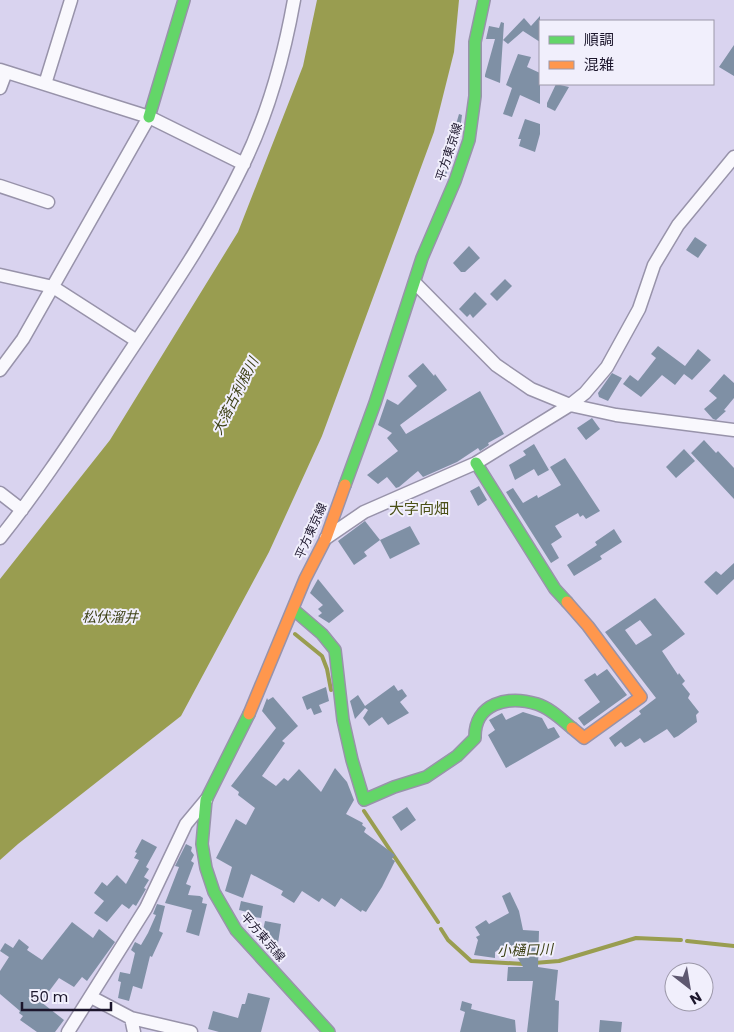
<svg xmlns="http://www.w3.org/2000/svg" width="734" height="1032" font-family="Poppins,'Noto Sans JP',sans-serif">
	<style>
		.water { fill: #999d50 }
		.lines { fill: none; stroke-linecap: round; stroke-linejoin: round }
		.stream { stroke: #999d50; stroke-width: 4 }
		.building { fill: #7f90a5; fill-rule: evenodd }
		.street-casing { stroke: #9893aa; stroke-width: 15 }
		.fast-casing { stroke: #9893aa; stroke-width: 14 }
		.slow-casing { stroke: #9893aa; stroke-width: 14 }
		.street { stroke: #f9f8fd; stroke-width: 12 }
		.fast { stroke: #63d668; stroke-width: 11 }
		.slow { stroke: #ff974d; stroke-width: 11 }
		.labels { text-anchor: middle; stroke-width: 4; stroke-linejoin: round; paint-order: stroke }
		.street-label { font-size: 12px; fill: #1c162c; stroke: #f1effc }
		.water-label { font-size: 14px; font-style: italic; fill: #3e4217; stroke: #f1effc }
		.quarter-label { font-size: 15px; fill: #4b5016; stroke: #f1effc }
	</style>
	<rect width="100%" height="100%" fill="#d9d3ef"/>
	<path class="water" d="M317,0H459L454,52L434,132L322,436L269,552L181,716L18,844L0,860V579L110,440L238,232L303,66Z"/>
	<g class="lines">
		<path class="stream" d="M295,634L322,656L327,669L331,690
			M364,811L438,922
			M441,929L448,940L471,961L524,964
			M687,941L734,946
			M534,963L559,961L636,938L681,940"/>
	</g>
	<path class="building" d="M540,16V42L523,31L508,44L503,40L524,18L531,26Z
		M501,22L504,23L500,83L485,77V75L495,39H486L489,26L499,28Z
		M734,45V76L719,67Z
		M518,54L531,57L527,67L540,73V104L520,95L512,117L503,114L512,88L506,85Z
		M556,84L569,87L555,111L547,107V103Z
		M459,114L462,115L459,138L445,178L441,176Z
		M525,119L540,124V134L535,152L519,146L521,139H518Z
		M695,237L707,245L698,258L686,250Z
		M469,246L480,258L465,272H461L453,263Z
		M505,279L512,286L497,301L490,294Z
		M475,292L487,304L473,318L470,314L467,317L459,309Z
		M658,346L685,366L698,349L711,360L692,380L684,374L675,385L662,375L641,397L623,384L630,375L638,381L656,358L651,354Z
		M423,363L434,376L435,374L447,390L400,425L406,434L480,391L504,434L488,443L489,445L480,451L478,448L457,462L423,477L418,471L399,487L396,488L387,477L378,484L367,475L398,451L387,438L392,433L378,425L387,399L398,405L417,386L408,376Z
		M612,373L622,378L608,401L599,397L598,393Z
		M724,374L734,383V398L724,410L726,411L716,420L713,419L704,409L717,398L709,391Z
		M592,418L600,429L586,440L577,428Z
		M704,440L716,453L718,451L734,468V499L691,453Z
		M534,444L549,470L538,476L534,469L515,480L509,465L526,455L523,451Z
		M684,449L695,461L676,478L666,467Z
		M565,458L600,511L586,519L583,515L580,517L578,513L555,526L562,537L551,544L559,558L551,563L506,492L513,488L523,503L537,495L538,498L561,485L550,467Z
		M479,486L487,500L478,506L470,491Z
		M365,521L380,540L364,552L367,556L354,565L338,541Z
		M410,526L420,544L390,559L380,540Z
		M614,529L622,542L600,556L602,559L574,576L567,565L597,545L595,542Z
		M734,563V579L717,595L704,582L716,571L721,575Z
		M318,579L344,611L329,623L318,616L322,613L318,609L323,605L310,593Z
		M655,598L685,634L662,651L678,675L679,673L685,681L682,684L690,694L688,698L699,712L696,715L697,722L678,736L674,738L667,729L648,741L644,743L640,738L628,746L625,747L621,742L615,747L609,738L641,714L639,711L656,698L605,632ZM640,620L652,635L636,645L625,630Z
		M607,669L627,695L584,726L578,718L600,702L584,680L595,673L597,676Z
		M394,685L398,691L402,689L407,696L400,702L409,713L388,725L382,717L369,726L363,718L368,710L365,708L355,719L350,701L358,695L365,706Z
		M326,687L329,701L319,705L322,712L314,715L311,708L307,710L302,697Z
		M273,697L298,726L282,741L285,743L262,776L276,786L284,778L288,781L299,769L321,792L335,768L347,782L354,800L346,814L363,823L362,825L366,828L364,832L395,855L392,859L395,861L382,887L366,912L362,910L361,912L341,898L335,907L322,898L319,902L302,891L294,903L281,895L283,891L251,874L243,898L225,891L232,867L216,858L236,819L246,825L255,808L238,795L239,792L231,786L276,728L262,711L267,698L268,700Z
		M523,712L542,718L548,729L554,727L560,737L506,768L488,735L495,730L489,720L502,713L506,720Z
		M407,807L416,820L401,831L392,817Z
		M142,839L157,847L146,867L149,869L144,877L149,880L144,888L146,889L136,906L133,904L129,909L122,904L107,922L94,913L104,901L94,893L102,882L107,886L117,875L126,884L139,860L134,858L137,853L135,852Z
		M186,844L192,847L191,851L194,855L191,861L194,863L186,884L191,886L188,895L200,896L203,898L202,903L207,904L199,936L186,932L192,910L165,903L179,867L175,866Z
		M510,892L519,911L523,930L539,931L538,967L558,970L555,1000L559,1001L558,1032H527L533,981H507L508,967H523L509,943L495,952V958L474,955L478,940L476,937L480,935L475,927L486,920L489,924L509,913L502,896Z
		M241,901L263,906L261,918L246,916L247,912L239,910Z
		M157,904L165,906L159,931L163,933L152,957L150,956L142,989L133,986L129,1001L118,998L121,982L118,981L120,972L130,974L135,953L131,950L135,942L141,945L148,933L156,915L153,914Z
		M265,921L281,924L278,943L261,940Z
		M72,922L93,938L99,929L115,942L87,981L82,977L74,987L59,978L41,1002L64,1020L55,1032H37L20,1020L23,1016L19,1013L20,1011L0,994V971L9,957L0,951L5,943L13,948L19,939L29,947L27,950L42,960Z
		M248,993L270,998L261,1032H219L208,1029L213,1011L238,1018L242,1004H245Z
		M462,1001L472,1004L471,1009L515,1020L516,1032H460L465,1012L460,1010Z
		M600,1020L622,1022L621,1032H599Z"/>
	<g class="lines">
		<g class="street-casing">
			<path id="street" d="M0,70L149,117L244,164
				M45,84L71,0
				M0,88L6,72
				M0,186L48,202
				M0,275L53,287L137,341
				M415,283L496,365L531,389L570,405L616,415L734,430
				M0,370L23,339L149,117
				M0,493L22,510
				M0,538C44,483 82,423 121,365C164,300 209,236 243,165C268,114 284,56 294,0
				M326,538L364,512L476,463L570,405L585,393L607,367L639,309L654,265L678,225L734,157
				M91,997L131,1018L191,1032
				M131,1018L134,1032
				M68,1032L146,908L186,824L206,800"/>
		</g>
		<g class="fast-casing">
			<path id="fast" d="M149,117L184,0
				M476,463L555,589L567,602
				M345,485L375,403L422,258L455,181L469,140L475,96V42L484,0
				M294,610L322,634L335,650L343,720L352,760L364,800L394,787L426,777L457,756L475,738C474,703 508,695 537,704C550,708 561,719 572,728
				M249,714L206,800L202,844L206,868L214,892L236,930L329,1032"/>
		</g>
		<g class="slow-casing">
			<path id="slow" d="M567,602L588,626L641,697L584,738L572,728
				M249,714L305,579L326,538L345,485"/>
		</g>
		<use href="#street" class="street"/>
		<use href="#fast" class="fast"/>
		<use href="#slow" class="slow"/>
	</g>
	<g class="labels">
		<g class="street-label">
			<text transform="translate(449 152) rotate(-72)" y="4">平方東京線</text>
			<text transform="translate(311 531) rotate(-66)" y="4">平方東京線</text>
			<text transform="translate(263 937) rotate(49)" y="4">平方東京線</text>
		</g>
		<g class="water-label">
			<text transform="translate(235 396) rotate(-63)" y="5">大落古利根川</text>
			<text x="110" y="622">松伏溜井</text>
			<text transform="translate(525 950) rotate(-2)" y="5">小樋口川</text>
		</g>
		<g class="quarter-label">
			<text x="419" y="514">大字向畑</text>
		</g>
	</g>
	<rect x="539" y="20" width="175" height="65" fill="#f1effc" stroke="#9c98a9"/>
	<rect x="549" y="36" width="25" height="8" fill="#63d668" stroke="#9c98a9"/>
	<text x="584" y="45" font-size="15" fill="#1c162c">順調</text>
	<rect x="549" y="61" width="25" height="8" fill="#ff974d" stroke="#9c98a9"/>
	<text x="584" y="70" font-size="15" fill="#1c162c">混雑</text>
	<g transform="translate(689 987) rotate(149)"><circle r="24" fill="#f1effc" stroke="#9c98a9"/>
	<path d="M0-4L9 19L0 12L-9 19Z" fill="#5e5870"/>
	<text y="-8" font-size="14" font-weight="bold" text-anchor="middle" fill="#1c162c">N</text>
	</g>
	<path d="M22 1002v8h89v-8" fill="none" stroke="#1c162c" stroke-width="2.5"/>
	<text x="30" y="1002" font-size="15" fill="#1c162c" stroke="#f1effc" stroke-width="4" paint-order="stroke">50 m</text>
</svg>
